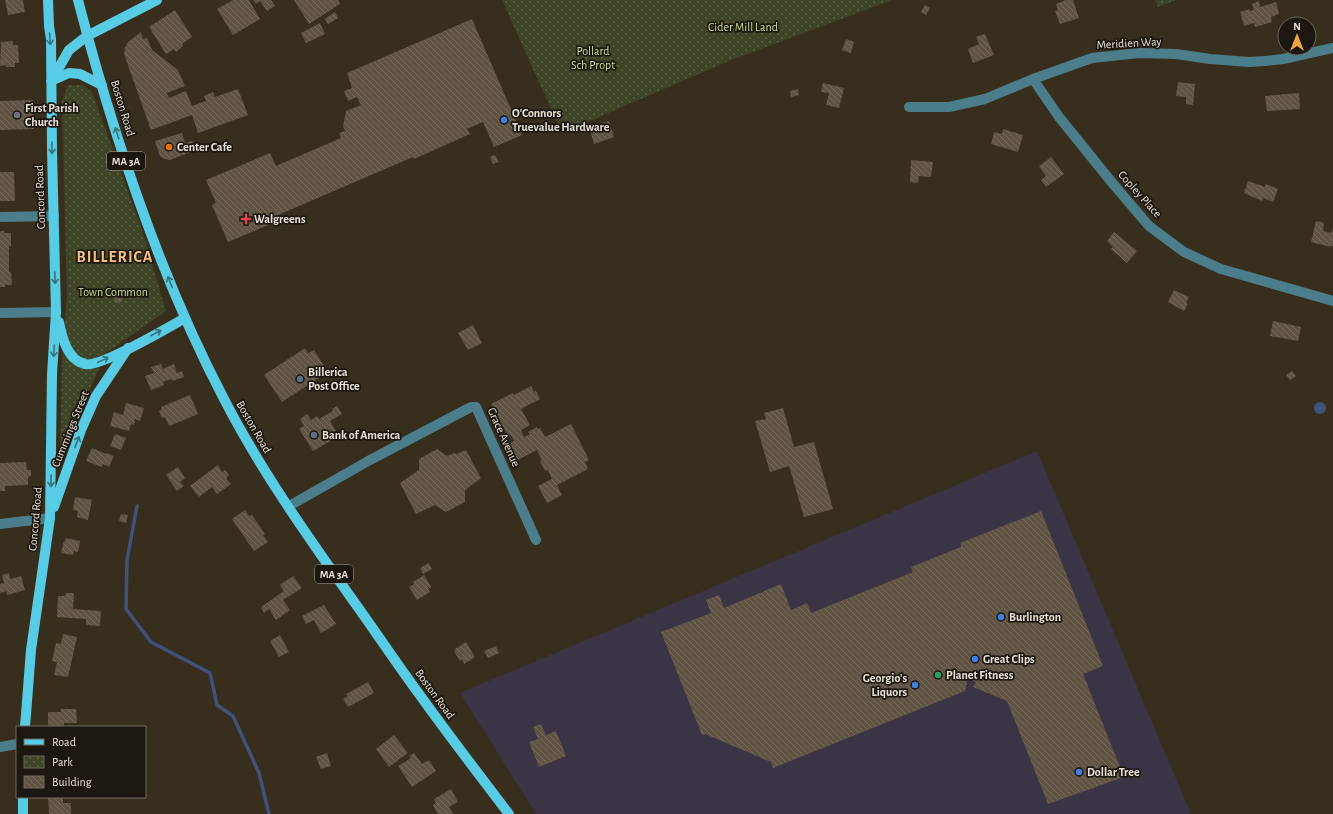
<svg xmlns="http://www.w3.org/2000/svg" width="1333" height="814" font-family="'Alegreya Sans',sans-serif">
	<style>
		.commercial { fill: #3a3445 }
		.park { fill: url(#park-dots) }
		.water { fill: #3f537a }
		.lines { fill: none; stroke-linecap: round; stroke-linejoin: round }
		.stream { stroke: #3f537a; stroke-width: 3.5 }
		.building { fill: url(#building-back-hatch) }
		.minor { stroke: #4b7e8a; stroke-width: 10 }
		.major { stroke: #58cce5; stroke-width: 10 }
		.oneway { stroke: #3a727a }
		.worship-dot { fill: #6b7280; stroke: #1c1710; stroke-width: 1.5 }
		.shop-dot { fill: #3f7fe0; stroke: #1c1710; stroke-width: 1.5 }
		.food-dot { fill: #e8710a; stroke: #1c1710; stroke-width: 1.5 }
		.health-dot { fill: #e0444e; stroke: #1c1710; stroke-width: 1.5 }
		.service-dot { fill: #5c6f8a; stroke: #1c1710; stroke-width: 1.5 }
		.leisure-dot { fill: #2e9e5b; stroke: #1c1710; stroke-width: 1.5 }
		.labels { text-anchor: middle; stroke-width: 3.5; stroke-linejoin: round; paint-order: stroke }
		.shield { fill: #1c1710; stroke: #aba49b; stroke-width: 1 }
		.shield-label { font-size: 11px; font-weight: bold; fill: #e8e1d7 }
		.park-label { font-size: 12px; fill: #cedf95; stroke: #1c1710 }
		.street-label { font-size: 12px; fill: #e8e1d7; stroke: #1c1710 }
		.poi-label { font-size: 12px; font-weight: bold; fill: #e8e1d7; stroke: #1c1710; text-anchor: start }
		.district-label { font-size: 16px; font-weight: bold; letter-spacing: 1px; fill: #f4c080; stroke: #1c1710 }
	</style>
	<defs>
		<pattern id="park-dots" width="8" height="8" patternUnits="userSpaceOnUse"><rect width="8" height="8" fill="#3e4526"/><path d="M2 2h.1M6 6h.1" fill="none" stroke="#5a6045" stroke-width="1.8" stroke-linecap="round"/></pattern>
		<pattern id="building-back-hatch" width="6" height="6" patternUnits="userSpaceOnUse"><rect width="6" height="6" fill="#5f5343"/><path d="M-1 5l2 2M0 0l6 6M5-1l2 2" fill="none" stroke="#766b5d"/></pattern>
	</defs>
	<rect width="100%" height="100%" fill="#382e1e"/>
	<path class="commercial" d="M1037,451L1191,814H536L460,693Z"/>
	<path class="park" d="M502,0H892L731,60L562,133Z
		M1155,0H1176L1158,7Z
		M68,85H83L92,92L143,233L166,311L106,353L60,456L62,363L67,296L62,100Z"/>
	<path class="water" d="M1314 408a6 6 0 1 1 12 0a6 6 0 1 1-12 0Z"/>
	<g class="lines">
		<path class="stream" d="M137,506L127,560L126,609L151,642L210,673L217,705L233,716L259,773L269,814"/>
	</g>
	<path class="building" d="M5,0H23L25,12L8,15Z
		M233,0H249L260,19L233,35L217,9Z
		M253,0H271L275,6L267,11L260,1L256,4Z
		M294,0H338L340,4L309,24Z
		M1064,0H1073L1079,18L1060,24L1055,11L1058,10L1056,4L1064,1Z
		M1259,1L1260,7L1276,2L1279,14L1271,17L1272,22L1255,27L1254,23L1244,26L1240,12L1249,9L1250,11L1254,10L1252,4Z
		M925,5L930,8L926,15L921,12Z
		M175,10L192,37L182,44L183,46L176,52L174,49L166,54L149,27Z
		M335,12L338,18L328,24L325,19Z
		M472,19L522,135L494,147L483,122L467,129L470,134L414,159L413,157L271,218L273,223L228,242L212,205L216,203L206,180L270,153L276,166L341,138L339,133L345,131L343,126L346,111L361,105L357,97L348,101L344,91L352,88L347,73Z
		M320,23L325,34L306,43L301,33Z
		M141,32L143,39L147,38L152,50L178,70L185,86L167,93L169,98L186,91L192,106L206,101L204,96L213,92L215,97L238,89L248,115L198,133L192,115L151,130L124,54L125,48L128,42Z
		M985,34L994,55L973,63L968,49L979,44L976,37Z
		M846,39L854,42L851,53L842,50Z
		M13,41V45H18L19,63H15V67H6V65L0,66L1,42Z
		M1178,82L1195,84L1193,105L1186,104V97L1176,96Z
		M823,83L844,88L839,108L826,105L829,93L821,92Z
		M798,89L799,95L791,97L790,91Z
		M1299,93L1300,109L1267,111L1265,96Z
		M33,100L34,129L0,130V101Z
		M609,121L614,137L594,144L589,127Z
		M1003,129L1023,135L1018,152L991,144L994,132L1002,134Z
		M182,133L185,143L192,141L196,150L170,160L165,159L160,156L155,141Z
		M495,155L499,162L493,164L490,157Z
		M1051,157L1064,174L1046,187L1041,180L1046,176L1039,166Z
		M911,160L933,162L931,177L919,176L918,183L910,182Z
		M0,172H14L15,201H0Z
		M1248,181L1265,187L1266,184L1278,189L1273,202L1263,198L1262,201L1244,193Z
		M1316,221L1324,223L1323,231L1331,233L1333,228V246H1331V247L1311,242Z
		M0,231H4V233H11V246H9V272H11L12,285H5V287H0Z
		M1114,232L1137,251L1127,263L1111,249L1113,247L1107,241Z
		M1174,290L1189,297L1186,303L1188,304L1184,311L1168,302Z
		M114 299a4 4 0 1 1 8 0a4 4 0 1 1-8 0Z
		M1273,321L1301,327L1298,341L1270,336Z
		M473,325L482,343L468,350L458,333Z
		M305,348L308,353L314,350L328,372L282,402L264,375Z
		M161,364L163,369L174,364L177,373L182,371L184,377L172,381L171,379L163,382L164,385L151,390L145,376L154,373L151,367Z
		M1292,371L1296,376L1290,380L1286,375Z
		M531,386L534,392L536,391L540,399L521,409L530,425L521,430L524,437L530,434L528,432L537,427V429L540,428L545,437L571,424L589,460L585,462L588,469L557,485L562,495L547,503L538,486L552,479L548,470L545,471L540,461L542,460L537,450L512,463L503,447L514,441L511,435L508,436L491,404L513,393L514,395Z
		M190,395L198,414L169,426L165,417L162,418L159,411L162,409L161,407Z
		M126,403L144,408L140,421L135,419L134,425L131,424L129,431L110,426L114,412L123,415Z
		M337,406L342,414L330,421L336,431L329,435L332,440L313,451L299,429L304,426L300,419L307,414L311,420L317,416L319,419L333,411L332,409Z
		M783,408L794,447L814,442L833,509L804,517L789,466L770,472L755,421L766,419L764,413Z
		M115,434L126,438L121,450L110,446Z
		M92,448L106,454L107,453L114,456L109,467L103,464L102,467L86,461Z
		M437,449L447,456L455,453L456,454L466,450L481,478L465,490V502L446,512L435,505L416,514L400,483L419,470V459Z
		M26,462L27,470H31V476L28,477V485L5,486V491H0V463Z
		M218,465L222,472L225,470L229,475L226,478L231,484L217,494L212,487L199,497L190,486Z
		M178,467L185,478L180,482L184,486L177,491L166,475Z
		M75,497L92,500L88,520L77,517L78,511L73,510Z
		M245,510L249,516L252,515L265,534L263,535L268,542L254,551L232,519Z
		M1041,511L1103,666L1083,674L1124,777L1048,804L1007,701L973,687L976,682L968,678L965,691L773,768L771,762L705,734L702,735L661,632L711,613L706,600L719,595L724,608L781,584L791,610L807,603L811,613L913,572L911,567L961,547L960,543Z
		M121,514L128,515L126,523L119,521Z
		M66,538L80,541L78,552L74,551L73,555L61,553L64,541L65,542Z
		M429,563L432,569L423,574L420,568Z
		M9,573L10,579L21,576L25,590L7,595L6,591L0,593V584L4,583L2,575Z
		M424,575L431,587L428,589L430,592L417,600L409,587L414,584L413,582Z
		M293,576L302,588L283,600L290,610L276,620L269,609L264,613L261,607L284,591L280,585Z
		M66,593H74L73,609L101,611L100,626L86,625V619L57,617L58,596H65Z
		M324,605L336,624L321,633L314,620L306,624L302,616Z
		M63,634L77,637L68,677L54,675L57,662L52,661L56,643L61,644Z
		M280,635L289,652L279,657L270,641Z
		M466,642L475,657L464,664L462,659L460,661L454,651L456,650L455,649Z
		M496,646L499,653L488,658L484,651Z
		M368,682L374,693L348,707L343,699L348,696L346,694Z
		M61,709H76L77,723H64V727H48V712H61Z
		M541,724L546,735L556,731L566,756L539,767L529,742L538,739L533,727Z
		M394,735L408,753L389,767L376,749Z
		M327,753L331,766L321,769L316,757Z
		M414,753L422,764L429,760L436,771L412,787L398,766L411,758L409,756Z
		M451,789L458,802L449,807L453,814H438L433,805L436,803L434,799Z
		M48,797H63V803H71V814H49Z"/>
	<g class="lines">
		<path class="minor" d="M1033,79L1059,117L1114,185L1149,226L1184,252L1221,269L1333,301
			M909,107H949L985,99L1033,79L1092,58L1139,53L1176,54L1210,59L1249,62L1265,61L1283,59L1333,48
			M0,217L54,216
			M0,313L56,312
			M289,506L370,460L471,407H476L536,540
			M0,524L50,518
			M0,747L17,744"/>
		<path class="major" d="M78,0C113,135 159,275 224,399C260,469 306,534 352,599C376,632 398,666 422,698C450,737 480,776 509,814
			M52,80L69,50L87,36L157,0
			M51,81L69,73L80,74L102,85
			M59,322C62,337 67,360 85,364C99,368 169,327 185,318
			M54,507L81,430L96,396L128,348
			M25,727L31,650L50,518L52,374L56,312L52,151L51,39L49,26L48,0
			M23,797V814"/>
	</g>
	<defs><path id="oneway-shaft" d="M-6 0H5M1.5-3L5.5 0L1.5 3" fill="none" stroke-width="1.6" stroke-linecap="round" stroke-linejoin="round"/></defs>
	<g class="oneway">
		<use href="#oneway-shaft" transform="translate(50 39) rotate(86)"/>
		<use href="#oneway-shaft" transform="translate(117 133) rotate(-107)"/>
		<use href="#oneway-shaft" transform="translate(52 148) rotate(89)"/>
		<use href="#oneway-shaft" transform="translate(55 278) rotate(88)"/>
		<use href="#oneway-shaft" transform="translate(170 282) rotate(-112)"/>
		<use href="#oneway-shaft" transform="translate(156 333) rotate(-28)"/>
		<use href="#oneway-shaft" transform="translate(54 351) rotate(94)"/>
		<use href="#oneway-shaft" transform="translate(103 360) rotate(-25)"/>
		<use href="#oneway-shaft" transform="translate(77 442) rotate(-69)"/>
		<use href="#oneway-shaft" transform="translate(51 481) rotate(91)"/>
	</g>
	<circle class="worship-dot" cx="17" cy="115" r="4"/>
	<g class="shop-dot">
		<circle cx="504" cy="120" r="4"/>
		<circle cx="1001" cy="617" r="4"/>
		<circle cx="975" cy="659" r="4"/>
		<circle cx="915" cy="685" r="4"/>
		<circle cx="1079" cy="772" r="4"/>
	</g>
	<circle class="food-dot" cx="169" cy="147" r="4"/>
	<path class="health-dot" d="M244 213h4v4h4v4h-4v4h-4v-4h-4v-4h4z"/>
	<g class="service-dot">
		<circle cx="300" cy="379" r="4"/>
		<circle cx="314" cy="435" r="4"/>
	</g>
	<circle class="leisure-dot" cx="938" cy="675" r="4"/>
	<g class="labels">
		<g class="shield">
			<rect x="107" y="152" width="38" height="18" rx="3"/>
			<rect x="315" y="565" width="38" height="18" rx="3"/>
		</g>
		<g class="shield-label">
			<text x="126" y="165">MA 3A</text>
			<text x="334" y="578">MA 3A</text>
		</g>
		<g class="park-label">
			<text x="743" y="31">Cider Mill Land</text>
			<text x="593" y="55">Pollard<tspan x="593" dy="14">Sch Propt</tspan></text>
			<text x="113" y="296">Town Common</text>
		</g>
		<g class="street-label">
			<text transform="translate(1129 43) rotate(-3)" y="4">Meridien Way</text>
			<text transform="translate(123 108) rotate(73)" y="4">Boston Road</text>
			<text transform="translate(1140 194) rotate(48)" y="4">Copley Place</text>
			<text transform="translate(40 197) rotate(-92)" y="4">Concord Road</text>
			<text transform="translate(254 427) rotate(60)" y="4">Boston Road</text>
			<text transform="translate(70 429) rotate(-68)" y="4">Cummings Street</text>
			<text transform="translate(504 437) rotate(66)" y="4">Grace Avenue</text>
			<text transform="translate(35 519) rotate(-85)" y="4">Concord Road</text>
			<text transform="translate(435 694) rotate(54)" y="4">Boston Road</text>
		</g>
		<g class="poi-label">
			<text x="25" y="112">First Parish<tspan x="25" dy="14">Church</tspan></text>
			<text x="512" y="117">O'Connors<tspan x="512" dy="14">Truevalue Hardware</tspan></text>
			<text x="177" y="151">Center Cafe</text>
			<text x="254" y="223">Walgreens</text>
			<text x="308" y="376">Billerica<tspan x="308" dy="14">Post Office</tspan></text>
			<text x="322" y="439">Bank of America</text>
			<text x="1009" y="621">Burlington</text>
			<text x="983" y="663">Great Clips</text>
			<text x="946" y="679">Planet Fitness</text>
			<text x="907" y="682" text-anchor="end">Georgio's<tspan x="907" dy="14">Liquors</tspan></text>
			<text x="1087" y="776">Dollar Tree</text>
		</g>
		<g class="district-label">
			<text x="115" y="262">BILLERICA</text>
		</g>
	</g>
	<rect x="16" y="726" width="130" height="72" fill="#1c1710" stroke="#6e6860"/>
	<rect x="24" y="739" width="20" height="6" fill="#58cce5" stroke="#6e6860"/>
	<text x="52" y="746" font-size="12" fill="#e8e1d7">Road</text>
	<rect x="24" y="756" width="20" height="12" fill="url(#park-dots)" stroke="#6e6860"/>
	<text x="52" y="766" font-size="12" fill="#e8e1d7">Park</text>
	<rect x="24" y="776" width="20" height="12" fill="url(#building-back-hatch)" stroke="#6e6860"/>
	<text x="52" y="786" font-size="12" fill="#e8e1d7">Building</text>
	<g transform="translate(1297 36)"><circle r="19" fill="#1c1710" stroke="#6e6860"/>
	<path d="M0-3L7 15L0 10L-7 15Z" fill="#f0a63f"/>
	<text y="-6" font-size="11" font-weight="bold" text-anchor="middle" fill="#e8e1d7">N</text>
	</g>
</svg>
